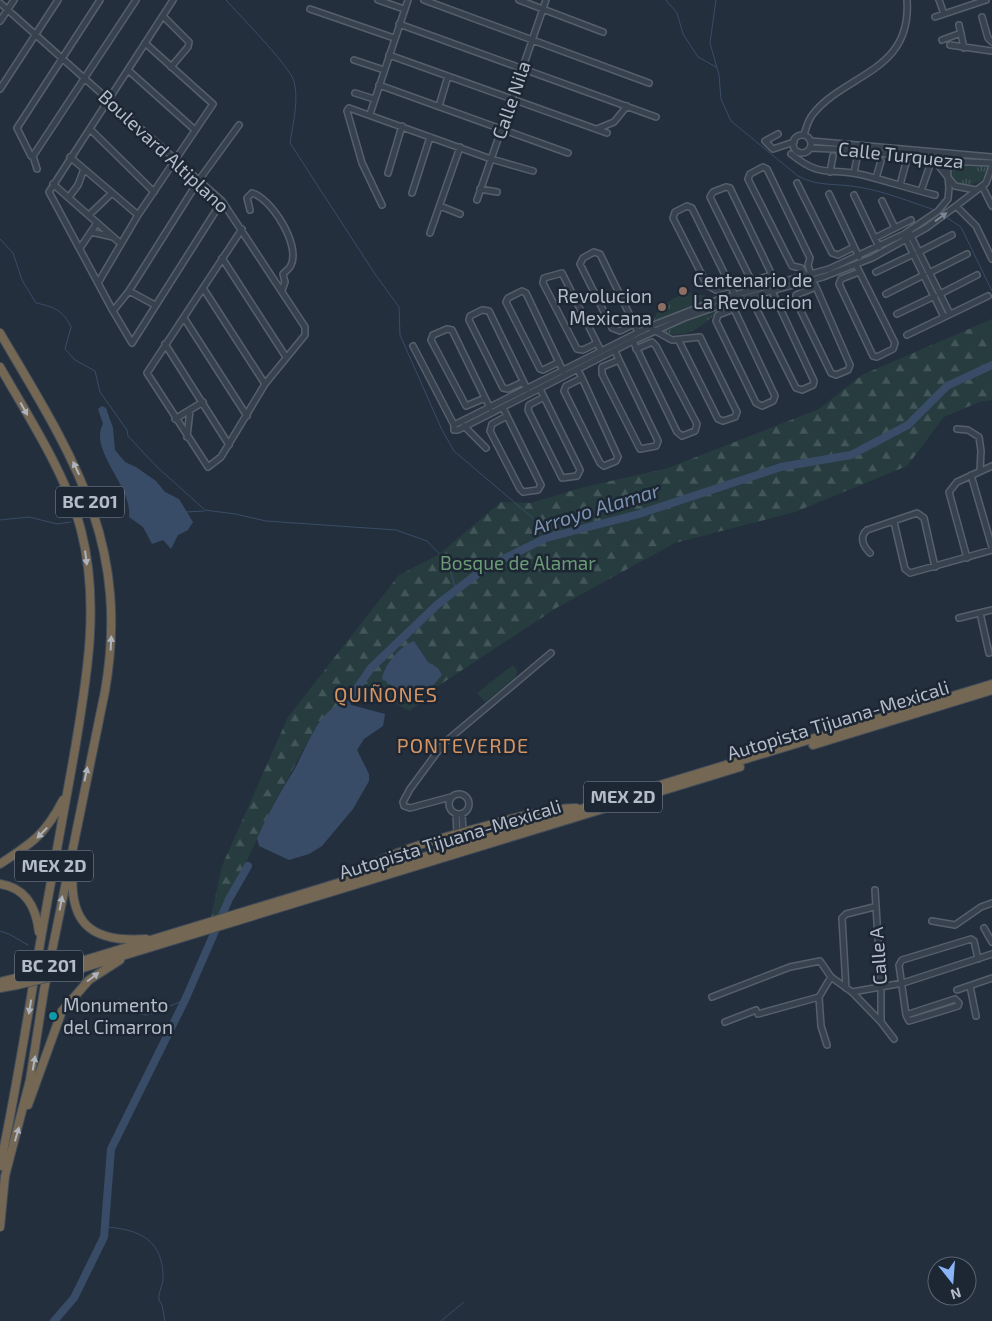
<svg xmlns="http://www.w3.org/2000/svg" width="992" height="1321" font-family="'Exo 2',sans-serif">
	<style>
		.forest { fill: url(#forest-firs); fill-rule: evenodd }
		.park { fill: url(#park-tufts) }
		.water { fill: #394c67 }
		.lines { fill: none; stroke-linecap: round; stroke-linejoin: round }
		.stream { stroke: #394c67; stroke-width: 1 }
		.river { stroke: #394c67; stroke-width: 8 }
		.minor-casing { stroke: #565f6c; stroke-width: 8 }
		.highway-casing { stroke: #434c59; stroke-width: 10 }
		.minor { stroke: #38414e; stroke-width: 5 }
		.highway { stroke: #746855; stroke-width: 8 }
		.highway-bridge-casing { stroke: #434c59; stroke-width: 10; stroke-linecap: butt }
		.highway-bridge { stroke: #746855; stroke-width: 8 }
		.oneway { fill: #7c8592 }
		.oneway2 { fill: #aeb4bd }
		.education-dot { fill: #8d6e63; stroke: #1d2633; stroke-width: 2 }
		.culture-dot { fill: #0f9aa8; stroke: #1d2633; stroke-width: 2 }
		.labels { text-anchor: middle; stroke-width: 5; stroke-linejoin: round; paint-order: stroke }
		.shield { fill: #1d2633; stroke: #878f9c; stroke-width: 1 }
		.shield-label { font-size: 18px; font-weight: bold; fill: #b4bcc9 }
		.street-label { font-size: 19px; fill: #b4bcc9; stroke: #1d2633 }
		.poi-label { font-size: 19px; fill: #b4bcc9; stroke: #1d2633; text-anchor: start }
		.park-label { font-size: 19px; fill: #6b9a76; stroke: #1d2633 }
		.water-label { font-size: 20px; font-style: italic; fill: #7c92b1; stroke: #1d2633 }
		.neighbourhood-label { font-size: 20px; letter-spacing: 1px; fill: #d59563; stroke: #1d2633 }
	</style>
	<defs>
		<pattern id="forest-firs" width="22" height="20" patternUnits="userSpaceOnUse" patternTransform="scale(1.25)"><rect width="22" height="20" fill="#263c3f"/><path d="M5 1l3.5 6h-7zM16 11l3.5 6h-7z" fill="#435659"/></pattern>
		<pattern id="park-tufts" width="24" height="20" patternUnits="userSpaceOnUse" patternTransform="scale(1.25)"><rect width="24" height="20" fill="#263c3f"/><path d="M3 7l-1-3M5 7V3M7 7l1-3M15 17l-1-3M17 17v-4M19 17l1-3" fill="none" stroke="#435659"/></pattern>
	</defs>
	<rect width="100%" height="100%" fill="#242f3e"/>
	<path class="forest" d="M992,319V400L979,402L944,417L907,466L795,512L675,543L558,607L438,686L410,711L375,694L339,704L314,730L270,811L222,914L211,917L222,866L288,717L399,575L438,555L501,502L531,503L580,488L668,468L819,409L862,375ZM414,641L428,662L438,668L441,675C429,690 427,696 407,699L400,695L384,670L395,657Z"/>
	<path class="park" d="M948,163L989,165L981,181L967,186C954,185 948,175 948,163Z
		M691,293L711,297L717,310L716,313C699,330 684,339 660,332L654,320C659,304 675,296 691,293Z
		M513,665L517,670L516,677L485,702L477,693Z"/>
	<path class="water" d="M102,406L106,408L113,428L115,450L125,462L136,467L156,481L165,492L179,499L193,522L188,530L178,535L171,549L163,540L152,544L143,527L129,517C133,487 88,450 103,424L98,409Z
		M414,641L428,662L438,668L442,675C429,690 427,696 407,699C397,693 393,685 382,679C384,665 400,646 414,641Z
		M344,703L385,714L383,726L364,739L357,750L369,774V781L353,809L322,846L309,854L289,860L259,846L257,838C268,814 280,792 294,770C306,750 318,709 344,703Z"/>
	<g class="lines">
		<path class="stream" d="M226,0C240,16 288,64 294,81C299,100 293,123 290,143L375,274L399,307L400,335L442,430L454,451L554,536
			M666,0L677,13L683,34L698,57L716,67
			M716,0L710,43L719,75L721,99L731,121L798,176C818,187 836,183 858,187C884,191 910,202 935,210
			M946,217L961,227L992,291
			M0,239L13,253L22,280L36,303C54,307 63,310 71,327L65,349L75,360L95,371L100,392L127,430L128,436L156,466L205,510L235,514L266,521L396,530L427,541L448,563L456,590
			M186,512L204,511
			M0,520L29,517L57,524L71,522
			M0,931L9,934L28,945
			M119,999L140,1014L147,1015L185,1000
			M105,1227C141,1229 164,1241 163,1280C162,1287 158,1293 159,1300L162,1305L165,1321
			M441,1321L464,1302"/>
		<path class="river" d="M341,711L371,668L438,604L485,568L546,538L639,514L781,467L851,455L908,425L947,386L992,365
			M54,1321L74,1298L104,1237L111,1149L185,1000L229,899L248,866"/>
		<g class="minor-casing">
			<path id="minor" d="M173,0L49,192L113,311L132,343L222,201
				M378,0L404,9
				M424,0L649,83
				M519,0L603,32
				M939,0L944,14
				M0,3L222,201L305,327V335L265,384L221,457L208,467L147,373L242,229
				M310,9L394,38
				M163,16L189,42L188,47L171,67
				M935,17L986,0
				M982,17L988,38L992,42
				M0,21L14,0
				M399,24L656,117
				M959,25L964,48
				M942,40L961,33
				M950,45L992,51
				M389,55L607,133
				M354,60L384,70
				M128,70L195,130
				M379,85L568,153
				M0,89L58,0
				M355,93L374,99
				M439,106L448,76
				M370,114L408,0
				M90,129L154,192
				M597,129L614,122L627,106
				M778,134L765,141L773,149L794,142
				M804,135C806,128 808,120 813,114C846,73 912,72 907,0
				M793 144a9 9 0 1 1 18 0a9 9 0 1 1-18 0Z
				M811,141L992,157
				M810,148L854,150L945,161L992,163
				M791,154C822,179 829,167 863,175C887,181 911,189 935,195
				M33,156L136,0
				M33,156H31L17,128L100,0
				M33,156L37,169
				M70,157L138,215
				M934,160L955,186L976,190
				M830,172L833,156
				M388,173L402,126
				M854,173L857,158
				M876,178L881,161
				M797,183L832,253L838,255L854,247
				M53,184L120,243
				M900,185L908,155
				M982,186L992,206
				M480,189L497,192
				M921,191L929,168
				M412,193L430,137
				M829,194L859,257
				M854,195L879,247
				M69,197L78,185L84,169
				M477,200L546,0
				M882,201L895,228
				M382,205L362,163L347,111L349,108L491,159L533,171
				M440,206L460,214
				M956,206L976,226L992,259
				M250,210L247,198L252,193C271,198 301,245 291,265C290,268 286,271 283,274L285,282L282,290
				M89,215L112,193
				M91,232L113,237
				M430,233L460,147
				M910,234L950,314
				M905,237L944,317
				M875,238L911,220
				M80,248L97,223
				M919,252L952,235
				M222,258L286,357
				M856,265L895,343L893,349L877,357L873,356L839,284L841,279L859,272
				M876,272L914,254
				M929,273L967,254
				M772,275L755,280L750,278L710,197L713,192L726,187L730,188L772,275L776,285
				M806,277L801,268L792,266L748,179L750,174L763,167L767,169L810,258L808,265L811,275
				M812,280L816,287L850,365L848,370L836,375L831,373L796,301V295L816,287
				M98,283L138,215L213,104L145,43
				M731,286L716,290L707,285L673,218L675,212L687,206L692,208L733,291L735,295
				M203,288L265,384
				M129,291L155,305
				M772,291L814,381L813,385L802,390L796,388L756,308L757,304L775,299
				M886,294L924,275
				M940,294L977,275
				M730,302L734,309L775,396L773,401L762,406L756,403L716,321L718,315L734,309
				M113,311L129,291L199,180L239,125
				M897,314L935,296
				M184,318L247,416
				M634,324L620,331L612,328L580,264L583,258L594,252L600,254L638,332
				M652,329L672,340L700,337L737,412L735,417L723,421L718,419L679,341
				M907,335L988,296
				M633,341L677,432L682,436L695,431L697,424L656,346L652,342L636,349
				M597,343L583,350L577,349L543,283L544,278L562,273L601,351
				M165,344L229,445
				M413,346L454,425V430H458L633,341L684,318L730,302L823,277L872,258L926,228L956,206L986,183L992,166
				M615,351L619,360L658,441L656,446L640,449L602,374V367L619,360
				M559,362L543,370L540,369L506,302L508,298L522,291L526,293L563,371
				M578,370L582,378L618,457L616,461L604,466L600,463L564,391L566,386L582,378
				M523,382L508,389L503,388L469,320L470,316L482,310L489,311L527,389
				M540,389L580,470L577,476L562,478L528,410L529,405L544,397
				M485,398L466,406L431,340L433,335L447,329L452,330L490,408
				M503,408L541,485L538,490L523,492L520,489L490,431L492,424L507,416
				M175,419L203,402
				M454,425L651,326L720,299L829,269L904,234L938,211L948,199L949,188L946,154
				M464,426L486,448
				M957,429L968,430L979,437L981,451L980,471
				M187,437L190,410
				M971,475L992,547
				M894,522L905,569L910,573L992,550
				M870,553C863,546 859,537 867,530L917,513L924,518L935,567
				M967,558L949,492L957,482L992,466
				M980,613L989,653
				M959,618L992,610
				M449 804a10 10 0 1 1 20 0a10 10 0 1 1-20 0Z
				M451,797L410,808L404,806L403,802L410,789L444,743L551,653
				M456,814L457,834
				M462,814L463,832
				M875,890L881,987V1021
				M932,921L955,925L981,907L992,903
				M984,928L992,942
				M970,986L976,1016
				M846,988L842,918L846,914L874,907
				M957,990L992,978
				M852,992L903,983L992,954
				M712,997L790,967L820,961L831,977L852,992L881,1022L894,1039
				M758,1014L819,997
				M906,1015L955,999L959,1003L958,1006L909,1021L906,1015L899,965L902,960L971,939L974,941L978,959
				M725,1022L756,1010
				M827,1045L821,1026L819,997L831,977"/>
		</g>
		<g class="highway-casing">
			<path id="highway" d="M0,333C72,455 131,542 105,691L44,990L30,1080L5,1176L0,1227
				M0,367C28,416 67,476 81,530C100,603 87,677 75,749C66,801 56,853 47,904C31,992 19,1079 0,1166
				M813,745L992,690
				M0,864C32,843 45,835 63,800
				M73,866C68,922 89,943 146,939
				M350,877C388,852 434,840 478,828C511,819 542,809 576,808
				M0,884C26,888 36,907 39,932
				M62,967L992,684
				M63,974L740,767
				M0,982L16,978
				M0,988L17,985
				M28,1105L62,1011L89,980L120,960"/>
		</g>
		<use href="#minor" class="minor"/>
		<use href="#highway" class="highway"/>
		<g class="highway-bridge-casing">
			<path id="highway-bridge" d="M16,978L62,967
				M17,985L63,974"/>
		</g>
		<use href="#highway-bridge" class="highway-bridge"/>
	</g>
	<defs><path id="oneway-solid" d="M-6-.8H1V-3.2L6.5 0L1 3.2V.8H-6Z" transform="scale(1.25)"/></defs>
	<use class="oneway" href="#oneway-solid" transform="translate(941 217) rotate(-36)"/>
	<g class="oneway2">
		<use href="#oneway-solid" transform="translate(24 409) rotate(61)"/>
		<use href="#oneway-solid" transform="translate(76 468) rotate(-115)"/>
		<use href="#oneway-solid" transform="translate(86 558) rotate(83)"/>
		<use href="#oneway-solid" transform="translate(111 643) rotate(-87)"/>
		<use href="#oneway-solid" transform="translate(86 774) rotate(-78)"/>
		<use href="#oneway-solid" transform="translate(42 833) rotate(134)"/>
		<use href="#oneway-solid" transform="translate(61 903) rotate(-79)"/>
		<use href="#oneway-solid" transform="translate(93 977) rotate(-37)"/>
		<use href="#oneway-solid" transform="translate(30 1007) rotate(99)"/>
		<use href="#oneway-solid" transform="translate(34 1063) rotate(-80)"/>
		<use href="#oneway-solid" transform="translate(17 1134) rotate(-74)"/>
	</g>
	<g class="education-dot">
		<circle cx="683" cy="291" r="5"/>
		<circle cx="662" cy="307" r="5"/>
	</g>
	<circle class="culture-dot" cx="53" cy="1016" r="5"/>
	<g class="labels">
		<g class="shield">
			<rect x="56" y="486.5" width="68" height="31" rx="4"/>
			<rect x="584" y="781.5" width="78" height="31" rx="4"/>
			<rect x="15" y="850.5" width="78" height="31" rx="4"/>
			<rect x="15" y="950.5" width="68" height="31" rx="4"/>
		</g>
		<g class="shield-label">
			<text x="90" y="508">BC 201</text>
			<text x="623" y="803">MEX 2D</text>
			<text x="54" y="872">MEX 2D</text>
			<text x="49" y="972">BC 201</text>
		</g>
		<g class="street-label">
			<text transform="translate(511 100) rotate(-71)" y="7">Calle Nila</text>
			<text transform="translate(164 151) rotate(43)" y="7">Boulevard Altiplano</text>
			<text transform="translate(901 155) rotate(6)" y="7">Calle Turqueza</text>
			<text transform="translate(838 720) rotate(-17)" y="7">Autopista Tijuana-Mexicali</text>
			<text transform="translate(450 839) rotate(-17)" y="7">Autopista Tijuana-Mexicali</text>
			<text transform="translate(878 956) rotate(-94)" y="7">Calle A</text>
		</g>
		<g class="poi-label">
			<text x="693" y="287">Centenario de<tspan x="693" dy="22">La Revolucion</tspan></text>
			<text x="652" y="303" text-anchor="end">Revolucion<tspan x="652" dy="22">Mexicana</tspan></text>
			<text x="63" y="1012">Monumento<tspan x="63" dy="22">del Cimarron</tspan></text>
		</g>
		<g class="park-label">
			<text x="518" y="570">Bosque de Alamar</text>
		</g>
		<g class="water-label">
			<text transform="translate(596 509) rotate(-17)" y="7">Arroyo Alamar</text>
		</g>
		<g class="neighbourhood-label">
			<text x="386" y="702">QUIÑONES</text>
			<text x="463" y="753">PONTEVERDE</text>
		</g>
	</g>
	<g transform="translate(952 1281) rotate(163)"><circle r="24" fill="#1d2633" stroke="#59626f"/>
	<path d="M0-4L9 19L0 12L-9 19Z" fill="#8ab4f8"/>
	<text y="-8" font-size="14" font-weight="bold" text-anchor="middle" fill="#b4bcc9">N</text>
	</g>
</svg>
